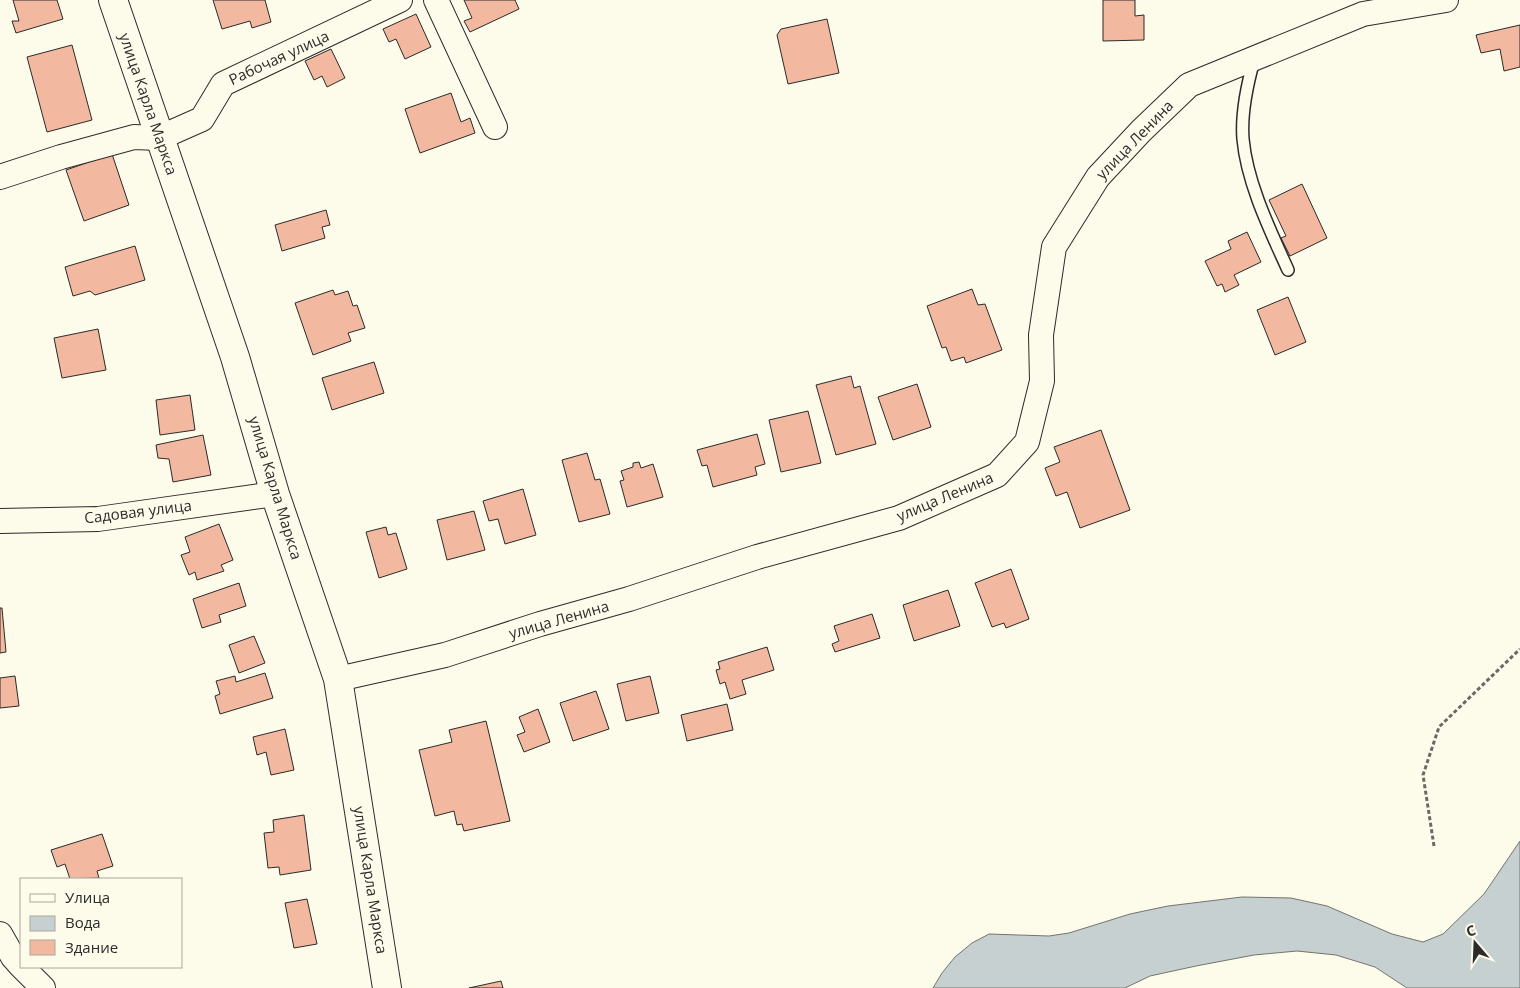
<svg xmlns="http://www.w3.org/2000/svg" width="1520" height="988" font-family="'Open Sans',sans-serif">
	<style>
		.water { fill: #c7d0d0; stroke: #74746e }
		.building { fill: #f2b8a0; stroke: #2b2b2b }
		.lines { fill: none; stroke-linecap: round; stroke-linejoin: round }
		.lane-casing { stroke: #2b2b2b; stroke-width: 14 }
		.street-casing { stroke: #2b2b2b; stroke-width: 26 }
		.secondary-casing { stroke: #2b2b2b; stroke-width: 30 }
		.path { stroke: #6a6964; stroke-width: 3; stroke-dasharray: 4 2.5; stroke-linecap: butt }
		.lane { stroke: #fdfbea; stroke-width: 11 }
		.street { stroke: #fdfbea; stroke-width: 24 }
		.secondary { stroke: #fdfbea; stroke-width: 28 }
		.labels { text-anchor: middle; stroke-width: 4; stroke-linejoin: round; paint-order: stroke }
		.street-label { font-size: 15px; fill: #2b2b2b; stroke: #fdfbea }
	</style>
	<rect width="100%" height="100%" fill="#fdfbea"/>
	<path class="water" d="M1520,841V988H1407L1375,967L1336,955L1297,951L1254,955L1196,966L1150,976L1125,988H933L942,973L955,957L972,943L989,934L1049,936L1069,933L1130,914L1168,906L1242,897L1291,898L1327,906L1392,934L1423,942L1443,934L1484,894Z"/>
	<path class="building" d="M13,0H57L63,19L16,33L12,21H19Z
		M213,0H265L271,22L252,28L250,21L222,29Z
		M464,0H515L519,9L470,32L464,21L472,18Z
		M1103,0H1135V16L1144,15V40L1103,41Z
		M416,14L431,47L405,59L396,39L389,42L383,29Z
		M827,19L839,73L788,84L777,35L781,29Z
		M1520,25V67L1504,71L1500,49L1481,53L1476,35Z
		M72,45L92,120L47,132L27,57Z
		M331,49L345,78L327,87L322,76L314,80L305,61Z
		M451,93L461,122L470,118L475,133L420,153L405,109Z
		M112,154L129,205L84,221L66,170Z
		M1302,184L1327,238L1290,256L1281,238L1286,236L1269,200Z
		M326,210L330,225L322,227L325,238L282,251L275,225Z
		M1247,232L1261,262L1234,275L1239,285L1225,292L1222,284L1217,286L1205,261L1231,249L1228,241Z
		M135,246L145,280L95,295L90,291L73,296L65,267Z
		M972,289L978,305L985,304L1002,350L966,363L964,357L951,361L946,347L942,348L927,306Z
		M333,290L335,295L348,291L353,306L357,305L365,328L348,333L351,341L313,355L295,303Z
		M1288,297L1306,342L1275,355L1257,310Z
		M98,329L106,370L62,378L54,338Z
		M374,362L384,393L332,410L322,378Z
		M851,376L854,388L860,386L876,444L836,455L816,385Z
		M917,384L931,427L893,440L878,397Z
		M190,395L195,430L160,435L156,400Z
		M808,411L821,463L781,472L769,420Z
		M1101,430L1130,510L1080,528L1067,492L1056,496L1045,468L1060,462L1054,447Z
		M757,434L765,464L755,467L757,475L713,487L707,465L702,466L697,450Z
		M203,435L211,475L173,482L169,459L158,458L156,445Z
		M587,453L595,480L600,479L610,514L579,522L562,460Z
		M639,462L641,468L653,464L663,497L627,507L620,481L624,480L621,471L633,467V463Z
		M523,489L536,535L505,544L498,519L489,521L483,501Z
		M474,511L485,550L447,560L437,520Z
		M219,524L233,560L221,565L224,571L197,580L195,572L189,575L181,555L190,552L185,537Z
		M386,527L388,535L396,533L407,569L379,578L366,532Z
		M1011,569L1029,619L1006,628L1004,623L992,627L975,583Z
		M239,583L246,606L219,615L221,622L202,628L193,599Z
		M948,590L960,626L914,641L903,605Z
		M0,608H2L6,652L0,653Z
		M872,614L880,638L835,652L832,644L839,641L834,626Z
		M254,636L265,663L239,673L229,645Z
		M767,647L774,670L742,680L746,694L730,699L725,682L720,684L716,670L720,669L718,662Z
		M265,673L273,698L220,714L215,696L220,694L216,681L235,676L236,682Z
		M15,676L19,706L0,708V678Z
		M650,676L659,713L626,721L617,684Z
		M596,691L609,729L573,741L560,703Z
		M727,704L733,730L687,741L681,715Z
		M538,709L550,742L524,752L517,735L525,732L519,717Z
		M486,721L510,821L464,831L462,824L457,825L454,811L435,816L419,750L452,742L449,730Z
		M285,729L294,770L271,775L266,752L257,755L253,737Z
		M304,815L311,870L280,875L279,867L268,868L264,833L274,832L273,820Z
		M102,834L113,866L97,871L99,878L70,879L65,864L57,867L51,850Z
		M307,899L317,944L294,948L285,903Z
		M501,981L503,988H469Z"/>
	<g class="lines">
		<g class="lane-casing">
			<path id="lane" d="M1254,60C1247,85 1241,113 1243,139C1247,183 1270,230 1288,270"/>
		</g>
		<g class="street-casing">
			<path id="street" d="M436,0L495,127
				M0,177L61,157L134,137L159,138L202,119L223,84L400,0
				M0,521L98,519L275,494
				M338,679L445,655L540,624L629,599L757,557L899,518L997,475L1027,442L1042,381L1041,335L1054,247L1098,177L1141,131L1189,85L1363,14L1446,0
				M0,934L13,957L21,966
				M22,967L43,988"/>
		</g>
		<g class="secondary-casing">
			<path id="secondary" d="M113,0L235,357L275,494L338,679L387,988"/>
		</g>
		<path class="path" d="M1434,846L1423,775L1439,727L1520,649"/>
		<use href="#lane" class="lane"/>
		<use href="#street" class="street"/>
		<use href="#secondary" class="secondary"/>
	</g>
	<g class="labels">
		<g class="street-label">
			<text transform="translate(279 58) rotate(-25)" y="5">Рабочая улица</text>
			<text transform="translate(148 104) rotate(71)" y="5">улица Карла Маркса</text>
			<text transform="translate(1135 140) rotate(-46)" y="5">улица Ленина</text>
			<text transform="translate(275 488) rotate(73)" y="5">улица Карла Маркса</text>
			<text transform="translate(945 497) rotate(-23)" y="5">улица Ленина</text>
			<text transform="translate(138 512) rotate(-7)" y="5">Садовая улица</text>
			<text transform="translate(559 620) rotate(-16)" y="5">улица Ленина</text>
			<text transform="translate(370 880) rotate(81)" y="5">улица Карла Маркса</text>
		</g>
	</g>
	<rect x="20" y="878" width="162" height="90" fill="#fdfbea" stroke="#a9a89e"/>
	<rect x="30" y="894" width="25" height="8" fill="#fdfbea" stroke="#a9a89e"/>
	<text x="65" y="903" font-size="15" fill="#2b2b2b">Улица</text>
	<rect x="30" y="916" width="25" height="15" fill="#c7d0d0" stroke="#a9a89e"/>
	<text x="65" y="928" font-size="15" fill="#2b2b2b">Вода</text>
	<rect x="30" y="940" width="25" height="15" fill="#f2b8a0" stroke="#a9a89e"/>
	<text x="65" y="953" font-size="15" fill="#2b2b2b">Здание</text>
	<g transform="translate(1475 943) rotate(341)" stroke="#fdfbea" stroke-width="4" paint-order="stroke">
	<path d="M0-4L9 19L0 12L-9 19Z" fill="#2b2b2b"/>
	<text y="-8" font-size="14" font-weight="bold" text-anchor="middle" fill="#2b2b2b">С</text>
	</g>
</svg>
